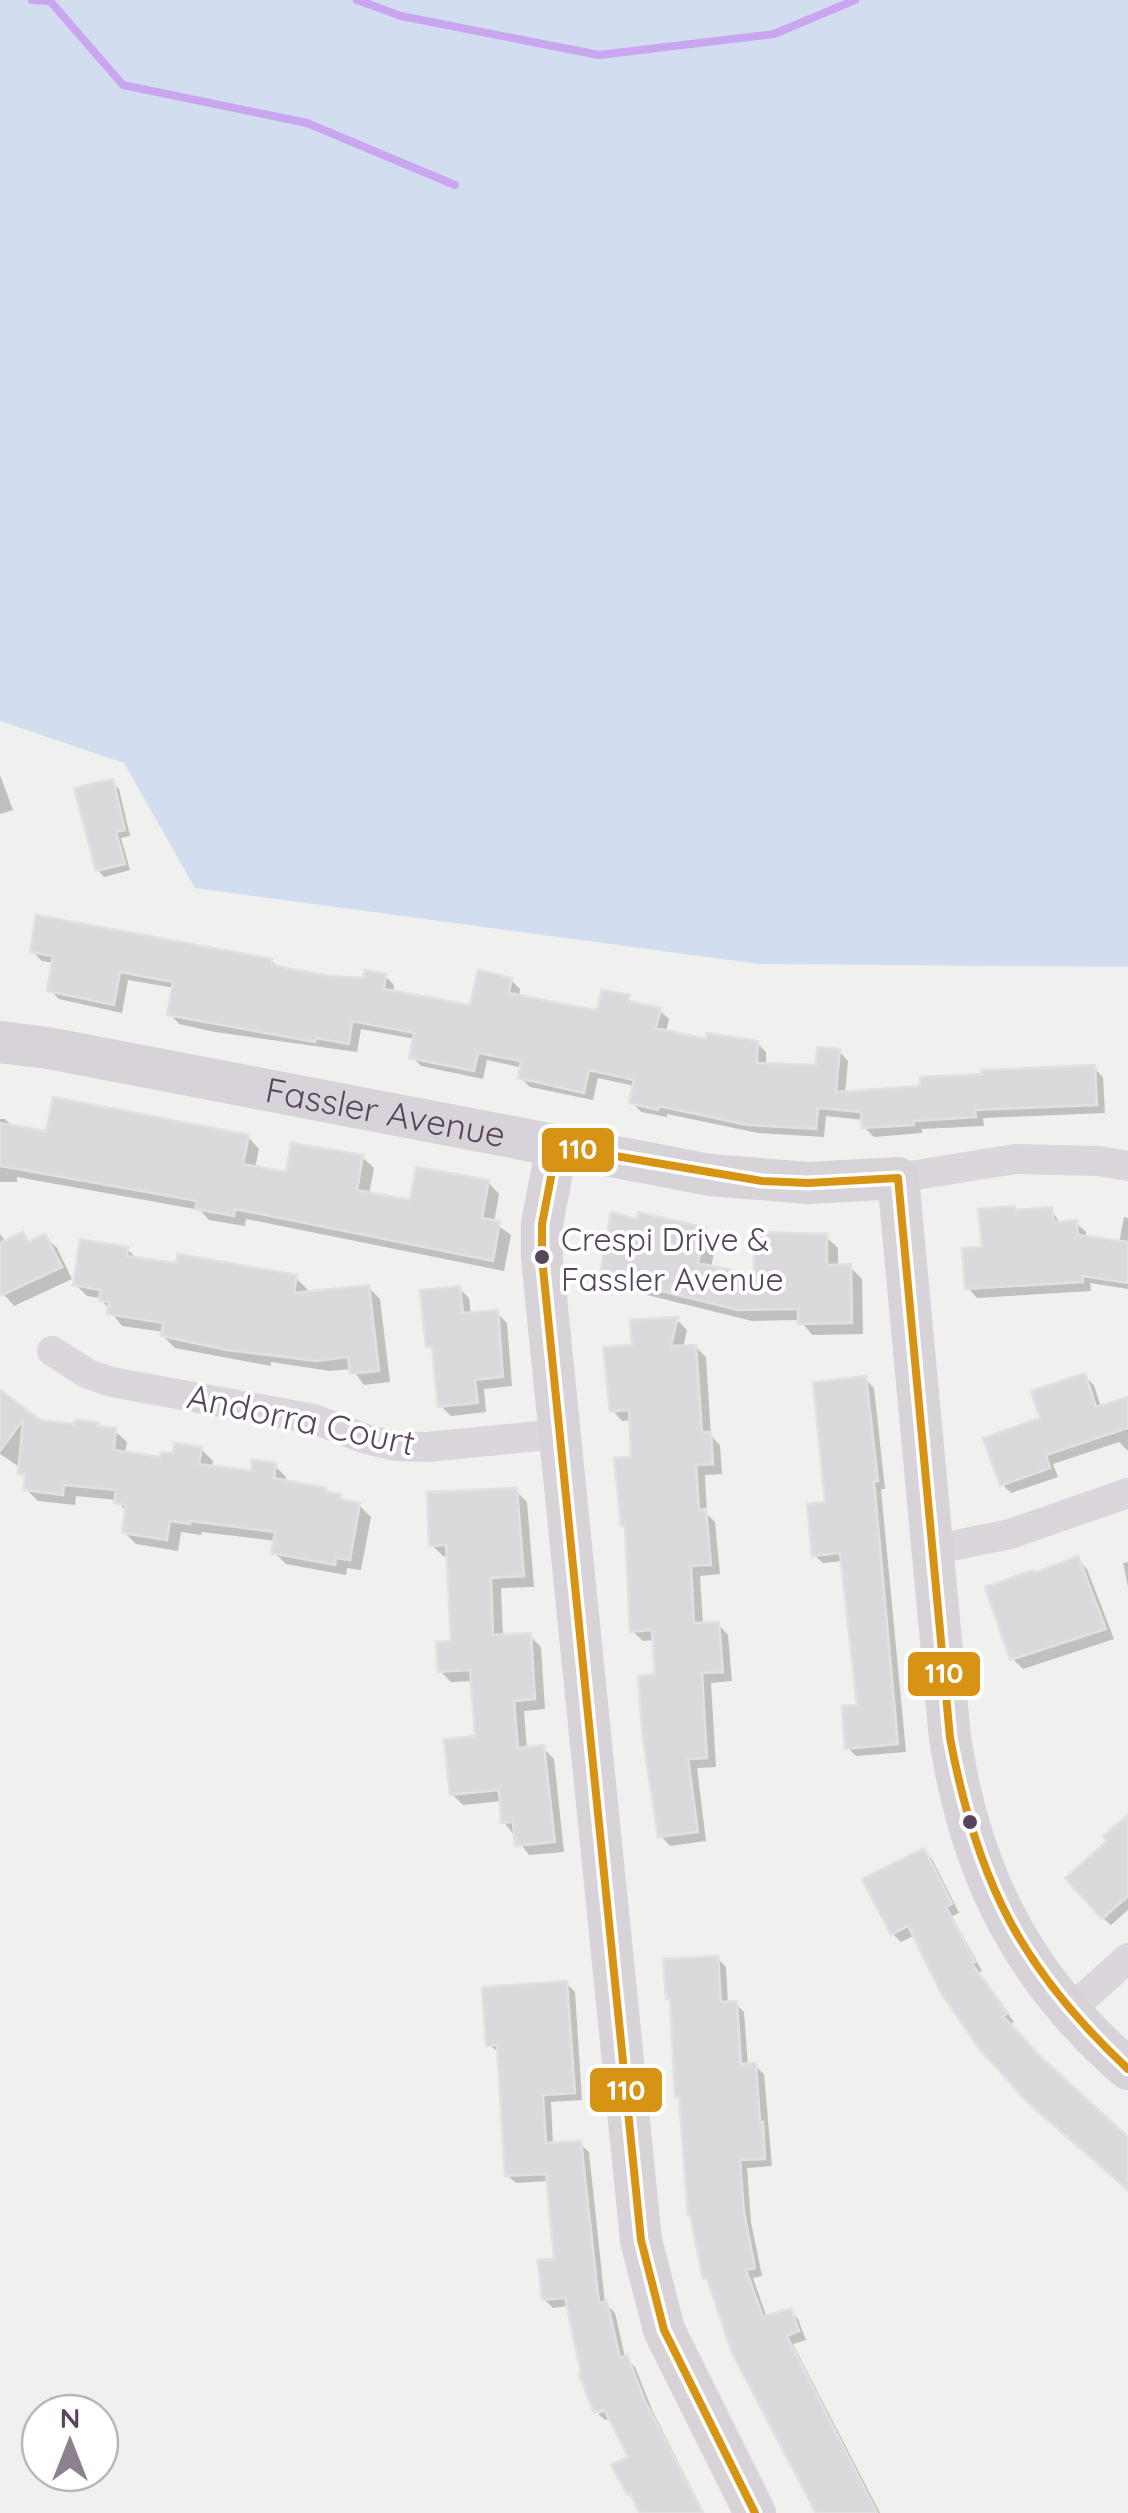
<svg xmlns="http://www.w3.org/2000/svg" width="1128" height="2513" font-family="Quicksand,sans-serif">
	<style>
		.green { fill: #d2ddf0 }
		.shadow { fill: #0003 }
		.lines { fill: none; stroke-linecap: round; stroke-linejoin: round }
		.stream { stroke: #caa5f0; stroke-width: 8 }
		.building { fill: #dbd9db; stroke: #e2e1e2; stroke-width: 2.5 }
		.street { stroke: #dbd6dc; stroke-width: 30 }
		.secondary { stroke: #d7d3d9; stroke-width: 42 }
		.bus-1-casing { stroke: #fff; stroke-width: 15 }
		.bus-1 { stroke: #d79313; stroke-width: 8 }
		.bus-dot { fill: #57455d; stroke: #fff; stroke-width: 4 }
		.labels { text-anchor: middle; stroke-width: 8; stroke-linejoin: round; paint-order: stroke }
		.bus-label { font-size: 32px; fill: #57455d; stroke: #fff; text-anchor: start }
		.street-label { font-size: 35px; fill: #57455d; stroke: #fff }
		.line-badge { stroke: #fff; stroke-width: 4 }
		.badge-label { font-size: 28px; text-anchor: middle; font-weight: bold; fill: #fff }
	</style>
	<rect width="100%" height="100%" fill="#f0f0ef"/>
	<path class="green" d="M0,0H1128V967L759,964L195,888L124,763L0,721Z"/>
	<path class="shadow" d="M0,775L13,810L0,814Z
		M112,782L119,789L130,836L121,838L130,870L104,877L98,870Z
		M32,951L271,961L280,969L365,981L385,976L394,985L393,993L472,1008L511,980L520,989L519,997L599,1013L628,998L635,1005L659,1010L669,1019L666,1032L708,1042L757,1043L766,1052V1066L818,1068L839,1051L848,1061L845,1094L1094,1068L1103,1077L1105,1113L983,1118L984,1126L922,1129V1133L874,1137L864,1127V1120L826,1116L824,1137L758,1133L667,1114V1117L641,1112L632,1102L635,1086L598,1078L593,1100L530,1087L520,1077L523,1068L487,1060L483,1079L421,1066L412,1057L415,1039L361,1029L357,1052L215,1032L179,1024L170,1014L175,988L128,980L122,1013L59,999L50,990L55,963L42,961Z
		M0,1119H5L14,1128L48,1134L248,1137L259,1149L255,1168L288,1175L362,1157L374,1168L369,1195L412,1203L488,1182L499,1194L494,1223L511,1235L504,1271L246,1219L245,1226L209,1220L200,1210L17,1177V1182H0Z
		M1014,1208L1018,1212L1051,1210L1061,1224L1076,1223L1086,1232V1238L1119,1243L1124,1217L1128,1218V1289L1090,1283L1091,1291L977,1298L968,1288L984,1249Z
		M705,1230L716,1242L711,1268L757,1278L826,1237L838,1248V1267H850L862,1279L863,1334L812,1335L800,1320L752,1321L615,1287L603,1275Z
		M0,1234L6,1243L22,1235L31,1244L45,1237L57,1248L72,1279L14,1306L0,1290Z
		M127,1249L138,1260L296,1278L308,1290L307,1294L368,1287L380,1299L390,1382L364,1385L352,1369L330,1371L271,1362V1366L175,1348L163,1336L164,1332L122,1326L100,1298L87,1296L75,1284Z
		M459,1288L469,1298L471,1315L497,1313L507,1323L512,1386L484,1389L486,1412L451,1416L441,1406L435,1353L429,1346Z
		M677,1320L687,1330L683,1348L696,1347L706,1357L711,1436L720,1445L722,1474L705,1475L707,1514L715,1522L720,1574L700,1576L703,1625L718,1624L728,1635L732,1681L711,1683L716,1767L697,1768L706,1841L670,1846L660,1835L655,1640L643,1641L632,1631L627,1529L623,1525L633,1459L632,1420L622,1421L612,1410L634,1347Z
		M1084,1376L1094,1385L1101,1408L1128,1399V1451L1119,1442L1053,1464L1058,1477L1011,1493L1002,1484L1043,1419Z
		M865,1379L874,1388L885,1489H881L906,1752L856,1756L848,1748L860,1707L844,1561L823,1563L814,1555Z
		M0,1390L39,1422L77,1426L96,1424L101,1429L115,1431L127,1442L125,1454L162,1460L201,1449L213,1461L212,1468L253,1474L274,1465L286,1477V1483L325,1490L347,1503L359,1505L371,1517L361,1570L347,1568L346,1575L286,1564L274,1552L276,1541L202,1532L201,1535L181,1532L178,1551L136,1544L124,1532L127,1513L117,1500L76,1496L75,1505L38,1501L26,1489L27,1479L21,1473V1468L0,1454Z
		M516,1491L527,1502L534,1587L501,1588L503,1637L530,1636L541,1647L545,1709L524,1711L527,1750L543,1748L554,1759L564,1852L529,1855L504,1822L502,1801L463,1805L452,1794L478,1738L473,1681L451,1682L440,1671L453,1643L449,1556H443L432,1545Z
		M1077,1559L1087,1569L1114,1639L1023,1669L1013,1659L1035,1576Z
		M1128,1562V1587L1123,1563Z
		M1128,1829V1910L1111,1925L1103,1918Z
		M923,1851L932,1859L959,1913L952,1916L982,1971L978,1973L1014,2022L1009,2025L1045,2064L1128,2139V2186L915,1935L901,1942L893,1934Z
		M717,1958L726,1967L728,2004H736L744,2012L748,2066H755L764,2074L772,2166L747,2168L751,2222L762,2276L753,2278L767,2318L790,2310L798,2319L806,2340L793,2344L880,2513H818L711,2284L705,2278L673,2003L668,1998Z
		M566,1983L575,1992L582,2100L551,2102L553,2145L580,2144L589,2152L605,2303L615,2313L625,2357L635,2367L653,2412L704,2513H643L629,2494L632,2458L611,2418L605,2420L598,2414L616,2407L596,2412L569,2306L553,2308L544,2299L557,2261L549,2181L516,2183L507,2175L500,2053L488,2044Z"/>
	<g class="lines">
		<path class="stream" d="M32,0L50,1L123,85L307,123L455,185
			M357,0L401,16L599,55L774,34L855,0"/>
	</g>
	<path class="building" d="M113,779L125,830L116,832L125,864L96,871L74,788Z
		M36,915L272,959L271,965L330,976L363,978L365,970L386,974L384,989L470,1005L478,970L512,978L509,993L573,1006L597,1010L602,990L630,995L628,1001L661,1008L656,1028L706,1039L707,1033L758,1041L757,1063L816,1065L817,1047L840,1049L836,1092L920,1086V1077L982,1074V1070L1095,1065L1097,1105L975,1110L976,1117L914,1121V1125L862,1128L861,1112L818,1108L816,1129L747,1125L659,1106L658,1110L629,1103L634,1080L589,1070L584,1093L518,1078L521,1061L478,1053L474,1071L409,1058L414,1033L352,1021L349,1044L316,1038L315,1042L167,1015L173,982L120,972L114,1005L47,991L53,956L30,952Z
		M53,1097L249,1135L243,1164L286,1172L291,1143L363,1155L357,1190L410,1200L416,1167L489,1180L482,1218L500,1221L493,1261L235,1209L234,1216L195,1209L197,1201L0,1166V1123L46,1131Z
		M1015,1206V1210L1052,1207L1054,1222L1077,1220L1078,1235L1128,1242V1283L1082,1276L1083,1282L965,1289L962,1248L982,1247L978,1209Z
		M611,1212L637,1219L638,1212L706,1228L698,1263L754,1275V1232L827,1234V1265L851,1264L852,1323L798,1324V1309L738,1310L600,1276Z
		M23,1232L28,1242L45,1234L62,1267L0,1296V1243Z
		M80,1239L128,1247L127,1256L176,1263L178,1254L297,1275L294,1293L369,1285L379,1371L350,1374L348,1357L316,1361L227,1350L161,1336L163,1323L107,1314L109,1302L99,1301L100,1290L73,1285Z
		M460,1286L463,1313L498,1310L503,1377L475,1380L478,1403L438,1407L432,1347H426L420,1290Z
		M678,1317L671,1346L696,1345L702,1432H711L713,1464L696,1465L699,1510L706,1509L711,1565L691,1566L694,1623L719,1622L723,1672L702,1673L707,1758L688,1759L698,1832L658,1837L643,1739L638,1676L655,1674L652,1630L630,1632L625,1526H621L614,1458L631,1457L629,1410L610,1412L603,1347L632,1345L630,1320Z
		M1085,1373L1096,1407L1128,1397V1428L1046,1455L1050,1468L1000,1486L983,1438L1040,1418L1031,1391Z
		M866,1376L878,1481H874L898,1744L845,1749L842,1706L857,1705L840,1553L812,1556L807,1504L825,1502L813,1382Z
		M0,1390L40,1420L75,1424V1420L98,1422L97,1426L116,1428L114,1450L160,1457L161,1452L173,1453L174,1443L202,1447L199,1464L251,1471L252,1460L276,1463L274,1478L326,1488L325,1491L341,1494L340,1499L360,1503L350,1560L336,1558L335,1565L271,1553L275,1532L190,1521V1524L170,1521L167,1540L122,1533L126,1505L114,1503L116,1490L64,1485L63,1495L24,1490L25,1474H18L23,1420L0,1451Z
		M517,1488L524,1576L491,1578L493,1635L531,1633L535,1699L514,1701L518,1748L544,1745L555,1842L515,1846L513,1822L501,1823L499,1790L450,1795L444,1739L475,1736L470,1670L438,1672L436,1642L451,1641L446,1545L429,1546L427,1492Z
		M1078,1556L1106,1629L1010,1660L985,1587L1033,1570L1034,1573Z
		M1128,1815V1896L1102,1919L1065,1878L1107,1841L1103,1836Z
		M924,1848L952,1904L946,1907L975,1962L972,1964L1008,2013L1003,2016L1042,2058L1128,2137V2190L1027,2102L978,2047L941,1993L908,1926L891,1935L862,1879Z
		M718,1956L721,2002L737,2001L741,2064L756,2063L760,2122H763L765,2159L740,2160L744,2212L755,2268L746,2270L763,2317L791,2308L799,2331L787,2336L877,2513H816L732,2353L707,2278L703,2279L690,2215H688L679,2097H675L670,1999H666L663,1959Z
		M567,1981L575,2093L543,2095L546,2143L581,2141L599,2303L607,2301L620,2358L627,2355L645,2401L703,2513H640L630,2494L627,2495L611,2465L628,2457L604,2409L594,2413L579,2374L581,2373L565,2298L542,2300L538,2260L554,2259L546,2174L505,2176L497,2045L486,2046L482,1987Z"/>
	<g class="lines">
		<path class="street" d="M898,1178L1015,1159L1098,1161L1128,1166
			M52,1351L88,1374L112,1382L314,1419L366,1439L395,1446L427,1447L559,1434
			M932,1550L1010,1534L1128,1493
			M1068,2012L1128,1958"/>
		<g class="secondary">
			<path id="s1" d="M0,1042L48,1048L710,1175L808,1183L898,1178L950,1738C971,1875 1023,1978 1128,2069"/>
			<path d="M557,1146L542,1224V1258L641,2240L664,2330L755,2513"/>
		</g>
		<g class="bus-1-casing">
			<path id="bus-1" d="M755,2513L664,2330L641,2240L542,1258V1224L557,1146L762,1181L808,1183L898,1178L950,1738C977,1881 1021,1969 1128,2069"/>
		</g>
		<use href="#bus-1" class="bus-1"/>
	</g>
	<g class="bus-dot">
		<circle cx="542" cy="1257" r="9"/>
		<circle cx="970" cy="1822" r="9"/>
	</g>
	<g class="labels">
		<g class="bus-label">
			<text x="561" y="1251">Crespi Drive &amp;<tspan x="561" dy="40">Fassler Avenue</tspan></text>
		</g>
		<g class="street-label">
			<text dy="12" stroke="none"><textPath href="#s1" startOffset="392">Fassler Avenue</textPath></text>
			<text transform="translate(301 1420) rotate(12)" y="12">Andorra Court</text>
		</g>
	</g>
	<g class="line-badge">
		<rect x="540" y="1126" width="76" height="48" rx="10" fill="#d79313"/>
		<rect x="906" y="1650" width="76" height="48" rx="10" fill="#d79313"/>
		<rect x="588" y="2066" width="76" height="48" rx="10" fill="#d79313"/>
	</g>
	<g class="badge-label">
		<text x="578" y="1159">110</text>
		<text x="944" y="1683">110</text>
		<text x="626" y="2100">110</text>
	</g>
	<g transform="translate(70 2443)"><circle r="48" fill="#ffffff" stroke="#bcb5be" stroke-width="2.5"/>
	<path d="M0-8L18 38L0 25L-18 38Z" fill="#8d8190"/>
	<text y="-15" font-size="28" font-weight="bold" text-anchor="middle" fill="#57455d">N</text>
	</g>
</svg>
